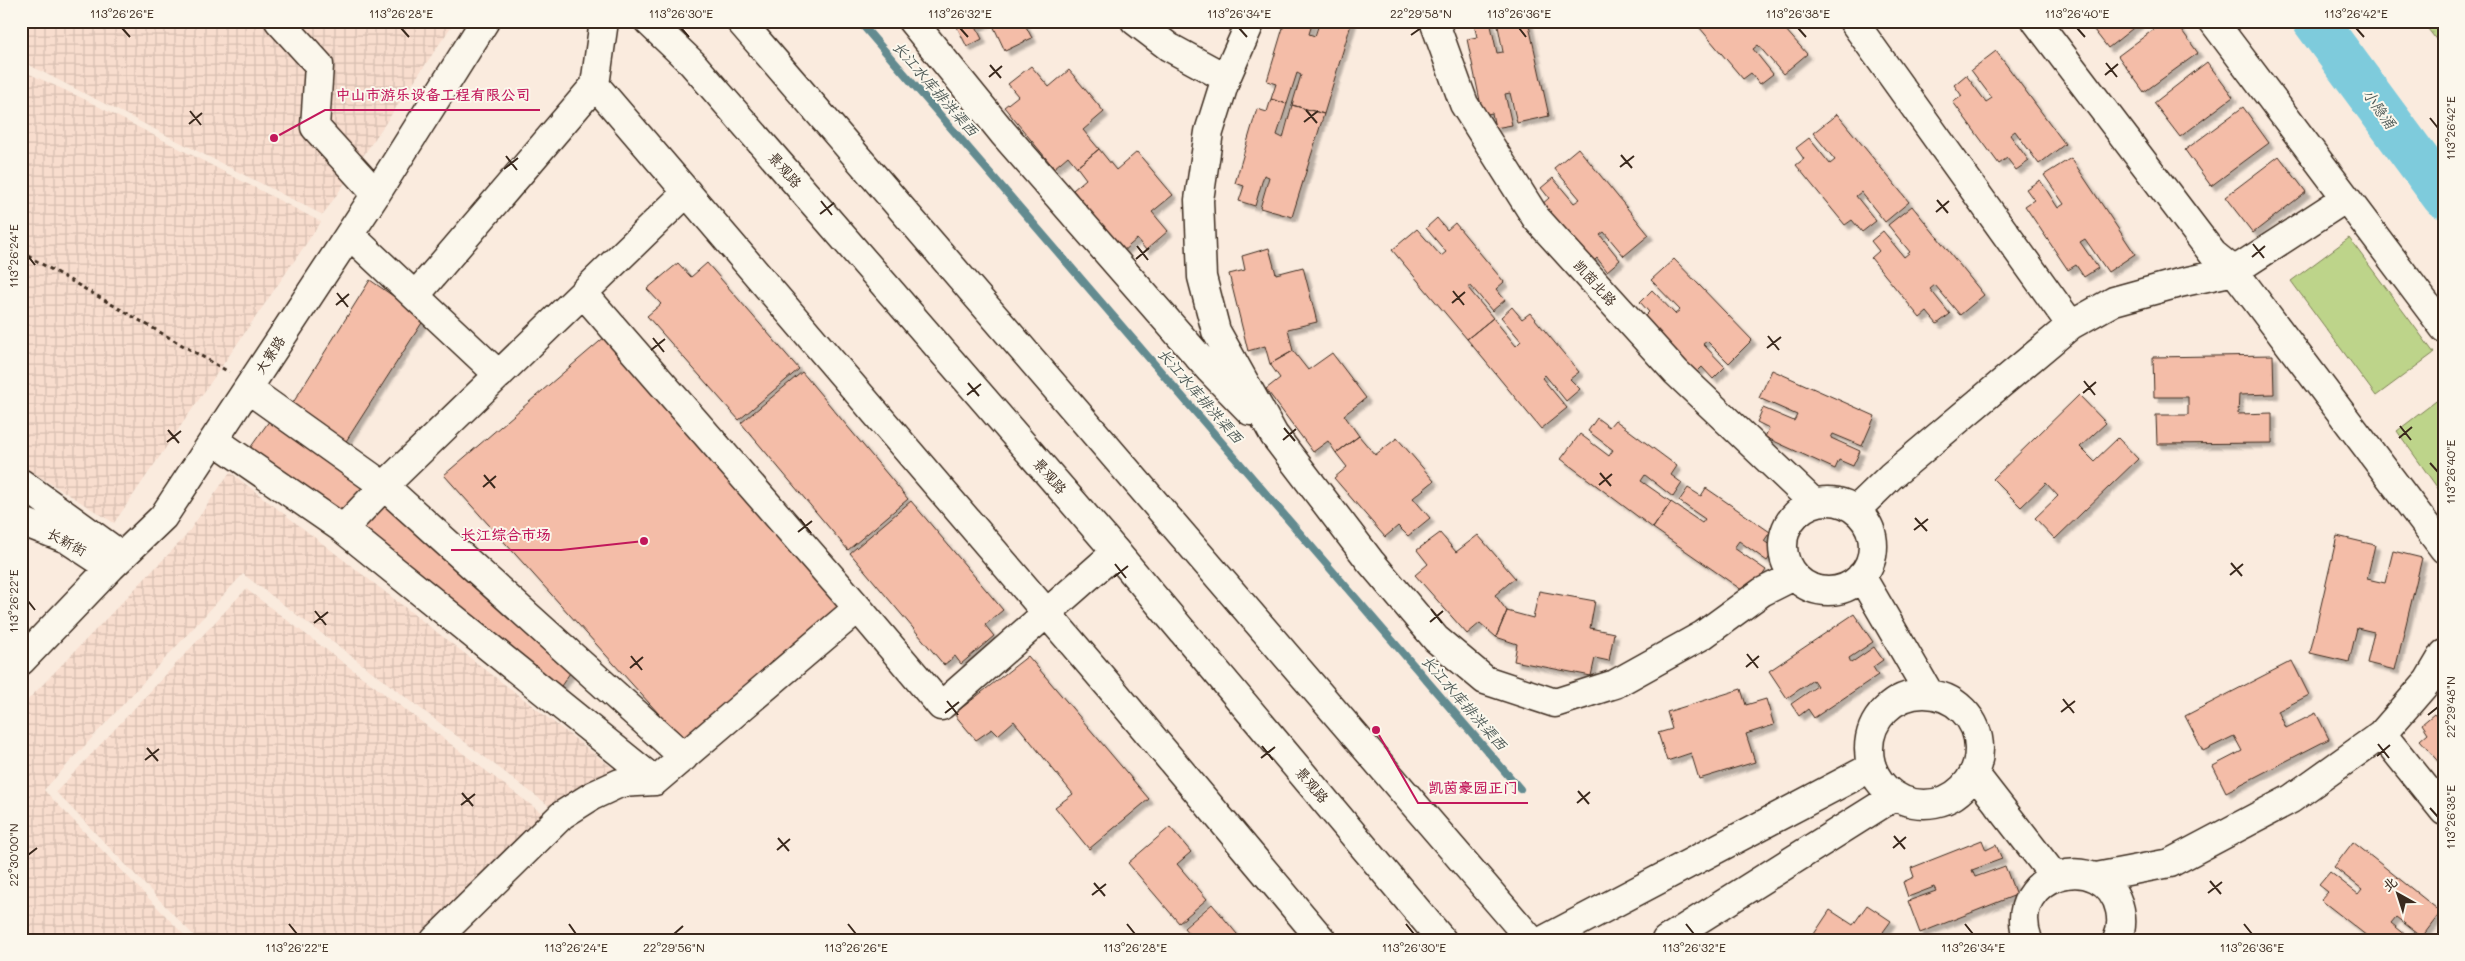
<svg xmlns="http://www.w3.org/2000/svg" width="2465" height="961" font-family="Mali,'LXGW WenKai TC',sans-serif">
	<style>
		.industrial { fill: url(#industrial-grid) }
		.grass { fill: url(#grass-dots); stroke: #7c7f54 }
		.park { fill: #bdd48a; stroke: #7c7f54 }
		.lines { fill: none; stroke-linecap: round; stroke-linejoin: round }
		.stream { stroke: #638b90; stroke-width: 8 }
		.river { stroke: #7ecbdc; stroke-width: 45 }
		.building { fill: #f4bda8; stroke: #3b2a1e; filter: url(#shadow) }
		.minor-casing { stroke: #3b2a1e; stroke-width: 31 }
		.secondary-casing { stroke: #3b2a1e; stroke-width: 31 }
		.path { stroke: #3b2a1e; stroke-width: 3; stroke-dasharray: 4 4; stroke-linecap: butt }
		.minor { stroke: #fbf7ec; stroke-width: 28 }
		.secondary { stroke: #fbf7ec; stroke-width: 28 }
		.ticks { fill: none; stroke: #3b2a1e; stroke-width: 2 }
		.labels { text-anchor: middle; stroke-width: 4; stroke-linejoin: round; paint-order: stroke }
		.street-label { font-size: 14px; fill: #3b2a1e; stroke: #fbf7ec }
		.water-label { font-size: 15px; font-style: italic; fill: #4f5a57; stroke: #fbf7ec }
		.leader { fill: none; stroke: #c2185b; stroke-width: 2 }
		.callout-dot { fill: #c2185b; stroke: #fbf7ec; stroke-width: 2 }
		.callout-label { font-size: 15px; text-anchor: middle; font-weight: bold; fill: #c2185b; stroke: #fbf7ec; stroke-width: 4; stroke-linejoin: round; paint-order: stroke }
		.neatline { fill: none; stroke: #3b2a1e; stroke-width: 2 }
		.ticks-label { font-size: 12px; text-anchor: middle; fill: #3b2a1e }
	</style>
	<defs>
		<pattern id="industrial-grid" width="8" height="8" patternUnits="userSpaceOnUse" patternTransform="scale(1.25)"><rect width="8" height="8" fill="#f8ddce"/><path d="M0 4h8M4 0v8" fill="none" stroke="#d6beb0"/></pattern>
		<pattern id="grass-dots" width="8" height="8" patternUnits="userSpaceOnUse" patternTransform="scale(1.25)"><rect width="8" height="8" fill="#bdd48a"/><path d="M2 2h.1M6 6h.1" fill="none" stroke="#a3b677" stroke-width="1.8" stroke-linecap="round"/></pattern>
		<filter id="shadow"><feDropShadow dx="4.5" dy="4.5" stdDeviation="1" flood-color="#0004"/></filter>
	</defs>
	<rect width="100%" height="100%" fill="#faebde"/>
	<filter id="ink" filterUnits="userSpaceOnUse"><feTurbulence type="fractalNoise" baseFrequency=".02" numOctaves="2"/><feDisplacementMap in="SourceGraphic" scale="10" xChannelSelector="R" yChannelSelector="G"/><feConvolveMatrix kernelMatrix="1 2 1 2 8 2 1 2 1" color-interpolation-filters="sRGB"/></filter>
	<g filter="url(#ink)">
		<path class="industrial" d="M21,21H455L323,215L21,61Z
			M21,70L84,99L321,222L114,523L21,465Z
			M230,472L618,772L552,808L243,574L44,790L189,940H23L21,937V707L185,537Z
			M246,589L547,817L424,940H198L56,792Z"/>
		<path class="grass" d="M2422,21H2444V50Z"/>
		<path class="park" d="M2349,238L2434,353L2376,396L2291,281Z
			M2444,395V497L2397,431Z"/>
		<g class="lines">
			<path class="stream" d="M859,21L1520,789"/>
			<path class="river" d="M2315,21L2444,196"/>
		</g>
		<path class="building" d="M954,21H987L976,27L982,39L967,47Z
			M991,21H1023L1032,38L1005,51Z
			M1285,21H1313L1309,34L1315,36L1320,21H1352L1324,114L1292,105L1301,75L1297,73L1287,104L1271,99L1276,84L1267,81Z
			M1490,21L1497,53L1503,52L1497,21H1528L1549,116L1517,123L1510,93L1505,94L1512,125L1495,128L1492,113L1483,115L1467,39L1477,37L1474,24Z
			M1694,21H1778L1807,54L1783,74L1758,45L1753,49L1773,74L1760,84L1751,73L1743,79Z
			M2087,21H2142L2108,48Z
			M2165,21H2175L2198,53L2144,92L2118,56Z
			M1996,51L2065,144L2039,164L2015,131L2010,135L2029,161L2016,170L2007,158L1999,164L1953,102L1962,96L1954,85L1966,75L1986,102L1992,98L1971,70Z
			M2207,62L2233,97L2180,137L2154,103Z
			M1031,66L1049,87L1069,70L1104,112L1083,130L1099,149L1077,167L1068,156L1054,168L1004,107L1018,96L1008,84Z
			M1271,99L1287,104L1277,135L1283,138L1292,105L1324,114L1292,217L1260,208L1269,177L1264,175L1255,206L1239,201L1244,186L1235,183L1257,109L1267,112Z
			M2243,107L2269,143L2211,186L2185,150Z
			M1837,114L1909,202L1885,222L1861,192L1856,196L1876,221L1862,232L1852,220L1845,225L1796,165L1804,159L1796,148L1809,138L1830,164L1835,160L1813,133Z
			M1578,148L1649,235L1624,256L1604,232L1600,235L1620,260L1607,271L1597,258L1590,265L1541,205L1549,198L1541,188L1553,178L1574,203L1580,199L1554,168Z
			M1099,149L1116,170L1137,152L1173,195L1152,212L1168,231L1146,250L1137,239L1123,251L1073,190L1086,179L1077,167Z
			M2279,156L2306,192L2253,233L2225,197Z
			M2071,158L2135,254L2108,272L2085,239L2080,242L2098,268L2084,277L2076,265L2068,270L2025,206L2034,200L2026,189L2040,180L2058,208L2064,204L2044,175Z
			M1912,206L1984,295L1960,315L1935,285L1930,289L1950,314L1937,324L1927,312L1920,318L1871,258L1879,251L1871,241L1883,231L1904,257L1910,252L1888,225Z
			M1437,218L1447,230L1455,223L1504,282L1496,289L1505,300L1492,311L1471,286L1468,288L1493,318L1467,339L1392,250L1417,229L1441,256L1446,252L1426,228Z
			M1269,248L1276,274L1303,267L1317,322L1288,329L1293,351L1270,364L1265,346L1248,351L1229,274L1245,270L1242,256Z
			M1674,259L1752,340L1729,363L1707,341L1703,344L1725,367L1713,379L1702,367L1695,374L1642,319L1649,312L1640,302L1652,290L1675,314L1680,310L1651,280Z
			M678,263L691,277L707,263L799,369L739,420L647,316L661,304L647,289Z
			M370,280L425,318L343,446L291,406Z
			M1512,307L1522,319L1530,313L1579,372L1570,379L1580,389L1566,401L1545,375L1542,378L1567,408L1541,429L1467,339L1493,318L1516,346L1521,341L1501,317Z
			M606,336L843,606L685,743L444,475Z
			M1293,351L1308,370L1332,353L1366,398L1344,415L1359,436L1336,453L1328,441L1313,452L1266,389L1280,378L1270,364Z
			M2273,355L2274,394L2239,395L2238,414L2272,413V443L2157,444L2156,415H2188V397H2154L2153,357Z
			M1772,370L1875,416L1862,446L1833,434L1831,438L1860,451L1853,466L1839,460L1835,469L1765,437L1769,428L1757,422L1763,408L1794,421L1797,415L1759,398Z
			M802,372L908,499L848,550L741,423Z
			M2079,395L2106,423L2080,447L2094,461L2118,438L2138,459L2055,539L2035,518L2058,496L2046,483L2021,507L1993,479Z
			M272,417L366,482L340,516L248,451Z
			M1597,418L1609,427L1615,420L1677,466L1671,475L1682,483L1673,497L1645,475L1641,481L1671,502L1653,528L1561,459L1580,434L1609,456L1613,450L1588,431Z
			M1359,436L1375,455L1397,438L1434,481L1413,498L1430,518L1408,536L1398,526L1385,537L1334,478L1347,467L1336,453Z
			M1688,488L1701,496L1706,488L1770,532L1764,541L1775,549L1767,561L1739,541L1734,548L1766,570L1749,595L1653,528L1671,502L1702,523L1705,519L1679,501Z
			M386,497L574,667L557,692L358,530Z
			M911,501L1003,610L985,625L994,636L961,664L955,656L944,665L850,553Z
			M1440,533L1456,552L1478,535L1515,578L1495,595L1507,611L1496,637L1480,623L1467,634L1415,575L1428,564L1417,550Z
			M2337,536L2375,545L2367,579L2385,583L2393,551L2422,558L2395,670L2367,663L2374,632L2357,628L2349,662L2310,653Z
			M1539,591L1595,601L1590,628L1614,633L1609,661L1595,658L1591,676L1514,661L1517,644L1496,637L1507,611L1533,618Z
			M1854,614L1873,642L1849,658L1851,663L1874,647L1883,660L1873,667L1878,675L1814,718L1808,709L1799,716L1791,704L1817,686L1813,680L1787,698L1769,671Z
			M1028,656L1149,799L1089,849L1055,807L1073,794L1014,721L998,735L992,729L976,740L954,714Z
			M2292,661L2309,695L2278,711L2286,728L2316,713L2329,739L2226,792L2213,766L2242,751L2234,736L2203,751L2185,716Z
			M1741,689L1746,705L1766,699L1774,725L1746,734L1755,762L1699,779L1691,753L1667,761L1658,733L1672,729L1667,712Z
			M2434,714L2444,725V767L2420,740L2428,733L2422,724Z
			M1170,827L1191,852L1177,864L1207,899L1179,923L1128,863Z
			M1982,840L1986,850L1996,845L2002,859L1972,870L1975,877L2005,866L2016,895L1920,933L1908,901L1936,891L1934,887L1908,897L1903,882L1914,877L1911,868Z
			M2353,842L2441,912L2422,937L2396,917L2391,923L2412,940H2372L2321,900L2328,892L2319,885L2330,872L2358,894L2362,889L2334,867Z
			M1212,904L1242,940H1194L1184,928Z
			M1867,905L1891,921L1883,932L1893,940H1810L1830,910L1853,925Z"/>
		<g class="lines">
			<g class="minor-casing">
				<path id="minor" d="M279,21L319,65L315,127L376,194
					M604,21L595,85L1115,693L1322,940
					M912,21L1003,133L1210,370L1250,411
					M1135,21L1169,47L1226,78
					M1251,21L1226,78L1209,132L1199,200L1202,277L1216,331L1274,435L1370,561L1436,639L1485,680L1555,703L1615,684L1703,635L1762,592L1794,576
					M1434,21L1464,104L1536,218L1676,372L1814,503
					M1853,21L2071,325L2114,301L2179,283L2234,271L2346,198
					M2036,21L2213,254L2234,271L2444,549
					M2213,21L2444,328
					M350,235L499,375
					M415,296L595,85
					M248,389L384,486L684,757
					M214,440L343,529L384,486L687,192
					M21,483L122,556
					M1783 546a45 45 0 1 1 90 0a45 45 0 1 1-90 0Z
					M1856,510L1891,476L2071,325
					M21,521L67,539L99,560
					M343,529L655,781
					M1861,576L1929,693
					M858,608L941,706L1116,552
					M21,661L111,567L163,517L376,194L485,21
					M1869 749a55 55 0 1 1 110 0a55 55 0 1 1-110 0Z
					M2382,734L2444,811
					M1974,773L2054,876
					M2096,877L2170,863L2291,799L2382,734L2428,681L2444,654
					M435,940L562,815L592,796L620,783L655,781L858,608L583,293
					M1544,940L1872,767
					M1666,940L1895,796
					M2028,940C2003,872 2106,846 2120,910C2122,920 2122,930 2117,940"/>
			</g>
			<g class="secondary-casing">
				<path id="secondary" d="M648,21L692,63L889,290L1105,539L1442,940
					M740,21L1531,940"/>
			</g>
			<path class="path" d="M21,252L229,372"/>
			<use href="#minor" class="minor"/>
			<use href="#secondary" class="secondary"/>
		</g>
	</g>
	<path class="ticks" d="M122,28L130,37M401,28L409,37M681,28L689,37M960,28L968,37M1239,28L1247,37M1519,28L1526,37M1798,28L1806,37M2077,28L2085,37M2356,28L2364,37M1411,35L1421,28M2106,63L2117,77M990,65L1001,78M2105,75L2118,64M989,77L1002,66M1306,110L1317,123M190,111L201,125M2430,118L2438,128M1304,122L1318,111M189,124L202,113M1621,155L1632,168M506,156L517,170M1620,167L1634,156M504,169L518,158M1937,200L1948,213M821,201L832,215M1936,212L1949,201M820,214L834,203M2253,244L2264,258M1137,246L1148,260M28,256L35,265M2252,257L2265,246M1136,259L1149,248M1453,291L1464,305M337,293L348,307M1452,303L1465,292M336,305L349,294M1768,336L1779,350M653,338L664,352M1767,348L1781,337M651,350L665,339M2084,381L2095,395M968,383L979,396M2083,393L2096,382M967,395L981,384M2400,426L2411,440M1284,428L1295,441M168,430L179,443M2399,438L2412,427M1283,440L1296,429M167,442L181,431M2430,463L2438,472M1600,473L1611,486M484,475L495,488M1599,485L1612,474M483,487L496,476M1915,518L1927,531M800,519L811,533M1914,530L1928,519M798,532L812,521M2231,563L2242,576M1115,564L1126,578M2230,575L2243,564M1114,577L1128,566M28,601L35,610M1431,609L1442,623M315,611L326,625M1430,622L1443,611M314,623L328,612M1747,654L1758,668M631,656L642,670M1746,667L1759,656M630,668L643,657M2063,699L2074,713M947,701L958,715M2061,712L2075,701M945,713L959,702M2428,715L2438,707M2378,744L2389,758M1262,746L1273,760M147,748L158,761M2377,756L2390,745M1261,758L1275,747M145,760L159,749M1578,791L1589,804M462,793L473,806M1577,803L1590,792M461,805L475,794M2430,808L2438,817M1894,836L1905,849M778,838L789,851M1893,848L1906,837M777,850L790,839M28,855L37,848M2210,881L2221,894M1094,883L1105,896M2208,893L2222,882M1092,895L1106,884M289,924L297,934M569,924L576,934M848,924L856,934M1127,924L1135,934M1406,924L1414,934M1686,924L1694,934M1965,924L1973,934M2244,924L2252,934M674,934L683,926"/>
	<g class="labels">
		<g class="street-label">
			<text transform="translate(785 170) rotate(49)" y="5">景观路</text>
			<text transform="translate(1595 283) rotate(48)" y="5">凯茵北路</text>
			<text transform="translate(270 355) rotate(-57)" y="5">大寮路</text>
			<text transform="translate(1050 476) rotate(49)" y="5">景观路</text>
			<text transform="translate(67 542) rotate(28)" y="5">长新街</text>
			<text transform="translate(1312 785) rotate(50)" y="5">景观路</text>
		</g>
		<g class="water-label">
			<text transform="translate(935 89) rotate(49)" y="5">长江水库排洪渠西</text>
			<text transform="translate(2379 109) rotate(54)" y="5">小隐涌</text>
			<text transform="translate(1200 396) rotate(49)" y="5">长江水库排洪渠西</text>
			<text transform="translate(1464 703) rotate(49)" y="5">长江水库排洪渠西</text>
		</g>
	</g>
	<path class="leader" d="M274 138L325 110H540M644 541L561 550H451M1376 730L1418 803H1528"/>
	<g class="callout-dot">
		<circle cx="274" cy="138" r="5"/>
		<circle cx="644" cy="541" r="5"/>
		<circle cx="1376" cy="730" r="5"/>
	</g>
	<g class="callout-label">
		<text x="433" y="100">中山市游乐设备工程有限公司</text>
		<text x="506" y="540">长江综合市场</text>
		<text x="1473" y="793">凯茵豪园正门</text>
	</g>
	<rect width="2465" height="961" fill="none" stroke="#fbf7ec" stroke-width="55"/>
	<g transform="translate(2398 894) rotate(321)" stroke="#fbf7ec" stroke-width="4" paint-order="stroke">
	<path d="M0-4L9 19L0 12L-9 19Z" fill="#3b2a1e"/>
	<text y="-8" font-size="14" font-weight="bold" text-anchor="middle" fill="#3b2a1e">北</text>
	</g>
	<rect x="28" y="28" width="2410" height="906" class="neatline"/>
	<g class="ticks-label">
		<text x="122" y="18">113°26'26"E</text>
		<text x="401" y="18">113°26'28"E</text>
		<text x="681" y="18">113°26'30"E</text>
		<text x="960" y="18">113°26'32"E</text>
		<text x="1239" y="18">113°26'34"E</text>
		<text x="1421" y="18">22°29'58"N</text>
		<text x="1519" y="18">113°26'36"E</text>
		<text x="1798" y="18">113°26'38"E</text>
		<text x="2077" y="18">113°26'40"E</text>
		<text x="2356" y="18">113°26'42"E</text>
		<text transform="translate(2451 128) rotate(-90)" y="4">113°26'42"E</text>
		<text transform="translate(14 256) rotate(-90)" y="4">113°26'24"E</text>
		<text transform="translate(2451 472) rotate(-90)" y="4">113°26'40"E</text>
		<text transform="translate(14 601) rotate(-90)" y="4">113°26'22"E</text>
		<text transform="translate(2451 707) rotate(-90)" y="4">22°29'48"N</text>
		<text transform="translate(2451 817) rotate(-90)" y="4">113°26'38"E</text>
		<text transform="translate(14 855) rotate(-90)" y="4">22°30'00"N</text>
		<text x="297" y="952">113°26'22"E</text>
		<text x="576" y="952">113°26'24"E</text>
		<text x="674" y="952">22°29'56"N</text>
		<text x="856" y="952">113°26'26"E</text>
		<text x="1135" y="952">113°26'28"E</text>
		<text x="1414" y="952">113°26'30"E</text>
		<text x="1694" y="952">113°26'32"E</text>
		<text x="1973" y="952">113°26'34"E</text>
		<text x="2252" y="952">113°26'36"E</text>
	</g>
</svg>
